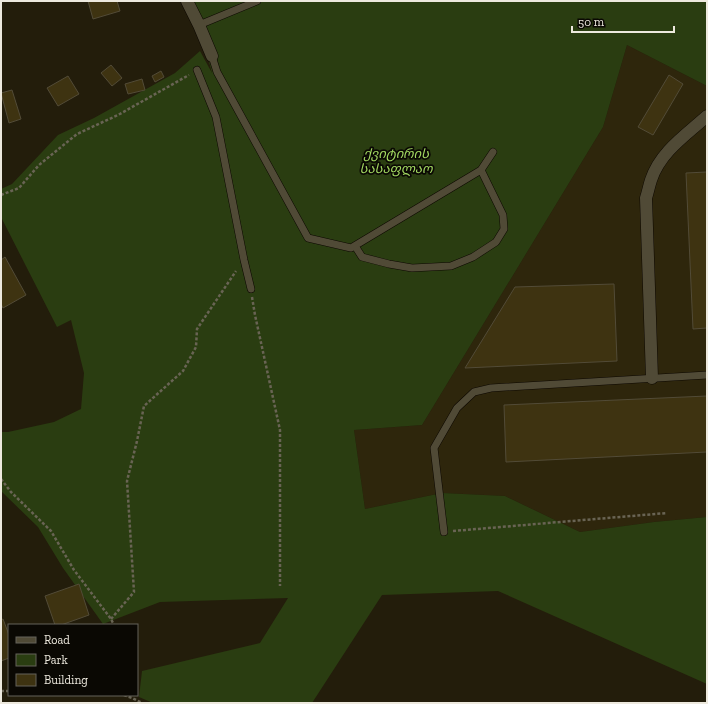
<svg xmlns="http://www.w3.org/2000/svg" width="708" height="704" font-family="'Zilla Slab','Noto Sans Georgian',serif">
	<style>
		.built { fill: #2e260c }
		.green { fill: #2a3d11 }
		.building { fill: #3e3311; stroke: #524b37 }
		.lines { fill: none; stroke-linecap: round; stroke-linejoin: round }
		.service-casing { stroke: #0c0700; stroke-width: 8 }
		.minor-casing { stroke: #0c0700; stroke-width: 13 }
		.path { stroke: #696454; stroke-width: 2.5; stroke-dasharray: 3 2; stroke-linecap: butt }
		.service { stroke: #504a36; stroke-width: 7 }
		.minor { stroke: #504a36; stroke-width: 12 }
		.labels { text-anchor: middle; stroke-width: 3.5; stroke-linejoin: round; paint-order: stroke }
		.park-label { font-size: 13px; font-style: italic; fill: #a2d861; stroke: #0a0803 }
	</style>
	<rect width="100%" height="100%" fill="#231d0b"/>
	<path class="built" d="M627,45L707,86V517L654,522L580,532L505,496L442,493L365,509L354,430L422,425L603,127Z"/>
	<path class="green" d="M188,1H707V86L627,45L603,127L422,425L354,430L365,509L442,493L505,496L580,532L654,522L707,517V684L498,591L382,595L312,703H153L139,697L142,671L260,643L288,598L160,602L103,624L63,568L38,527L1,491V432H8L54,422L81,409L84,373L71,320L57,327L1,217V189L12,184L58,135L94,118L175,73L200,51L212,73L199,25Z"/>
	<path class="building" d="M88,1H117L120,11L93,19Z
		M111,65L122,78L112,86L101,73Z
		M161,71L164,77L155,82L152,76Z
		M669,75L683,84L653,135L638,127Z
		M68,76L79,94L58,106L47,88Z
		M142,79L145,90L128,94L125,84Z
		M12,90L21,119L9,123L1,93Z
		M707,172V328L693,329L686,173Z
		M5,257L26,295L3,308L1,304V260Z
		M614,284L617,361L465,368L515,287Z
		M707,396V452L506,462L504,405Z
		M79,584L89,615L61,625H55L45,596Z
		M3,619L9,635V658L1,661V620Z"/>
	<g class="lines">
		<g class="service-casing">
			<path id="service" d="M199,25L257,1
				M212,56L217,72L308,238L351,248L481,170L493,152
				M197,70L216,117L244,260L251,289
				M355,246L362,257L389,264L412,268L451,266L473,257L496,242L504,229L503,215L481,170
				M444,532L434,448L457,408L474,392L491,388L707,375"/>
		</g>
		<g class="minor-casing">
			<path id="minor" d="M187,1L199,25L212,56
				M652,378L646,198C648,192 649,186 651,180C660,152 686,135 707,116"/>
		</g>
		<path class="path" d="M1,195L19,188L39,165L77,134L118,115L189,75
			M252,297L255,315L280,430V586
			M1,479L11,492L51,531L74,570L111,619L114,625
			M453,531L667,513
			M111,619L134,592L127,481L137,441L144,406L183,371L196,347L197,329L236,271
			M1,691H9
			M124,695L132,698L142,703"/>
		<use href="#service" class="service"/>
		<use href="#minor" class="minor"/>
	</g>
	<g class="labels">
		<g class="park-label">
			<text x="396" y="158">ქვიტირის<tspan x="396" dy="15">სასაფლაო</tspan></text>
		</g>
	</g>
	<rect width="708" height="704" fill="none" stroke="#ede9de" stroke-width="4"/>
	<rect x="8" y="624" width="130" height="72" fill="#0a0803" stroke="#65625b"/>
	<rect x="16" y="637" width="20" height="6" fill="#504a36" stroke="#65625b"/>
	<text x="44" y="644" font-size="12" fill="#ede9de">Road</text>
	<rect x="16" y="654" width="20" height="12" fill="#2a3d11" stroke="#65625b"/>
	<text x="44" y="664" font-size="12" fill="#ede9de">Park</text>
	<rect x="16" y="674" width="20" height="12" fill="#3e3311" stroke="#65625b"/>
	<text x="44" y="684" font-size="12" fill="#ede9de">Building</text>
	<path d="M572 26v6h102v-6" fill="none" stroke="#ede9de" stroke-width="2"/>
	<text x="578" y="26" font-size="12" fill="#ede9de" stroke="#0a0803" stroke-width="3" paint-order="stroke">50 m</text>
</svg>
